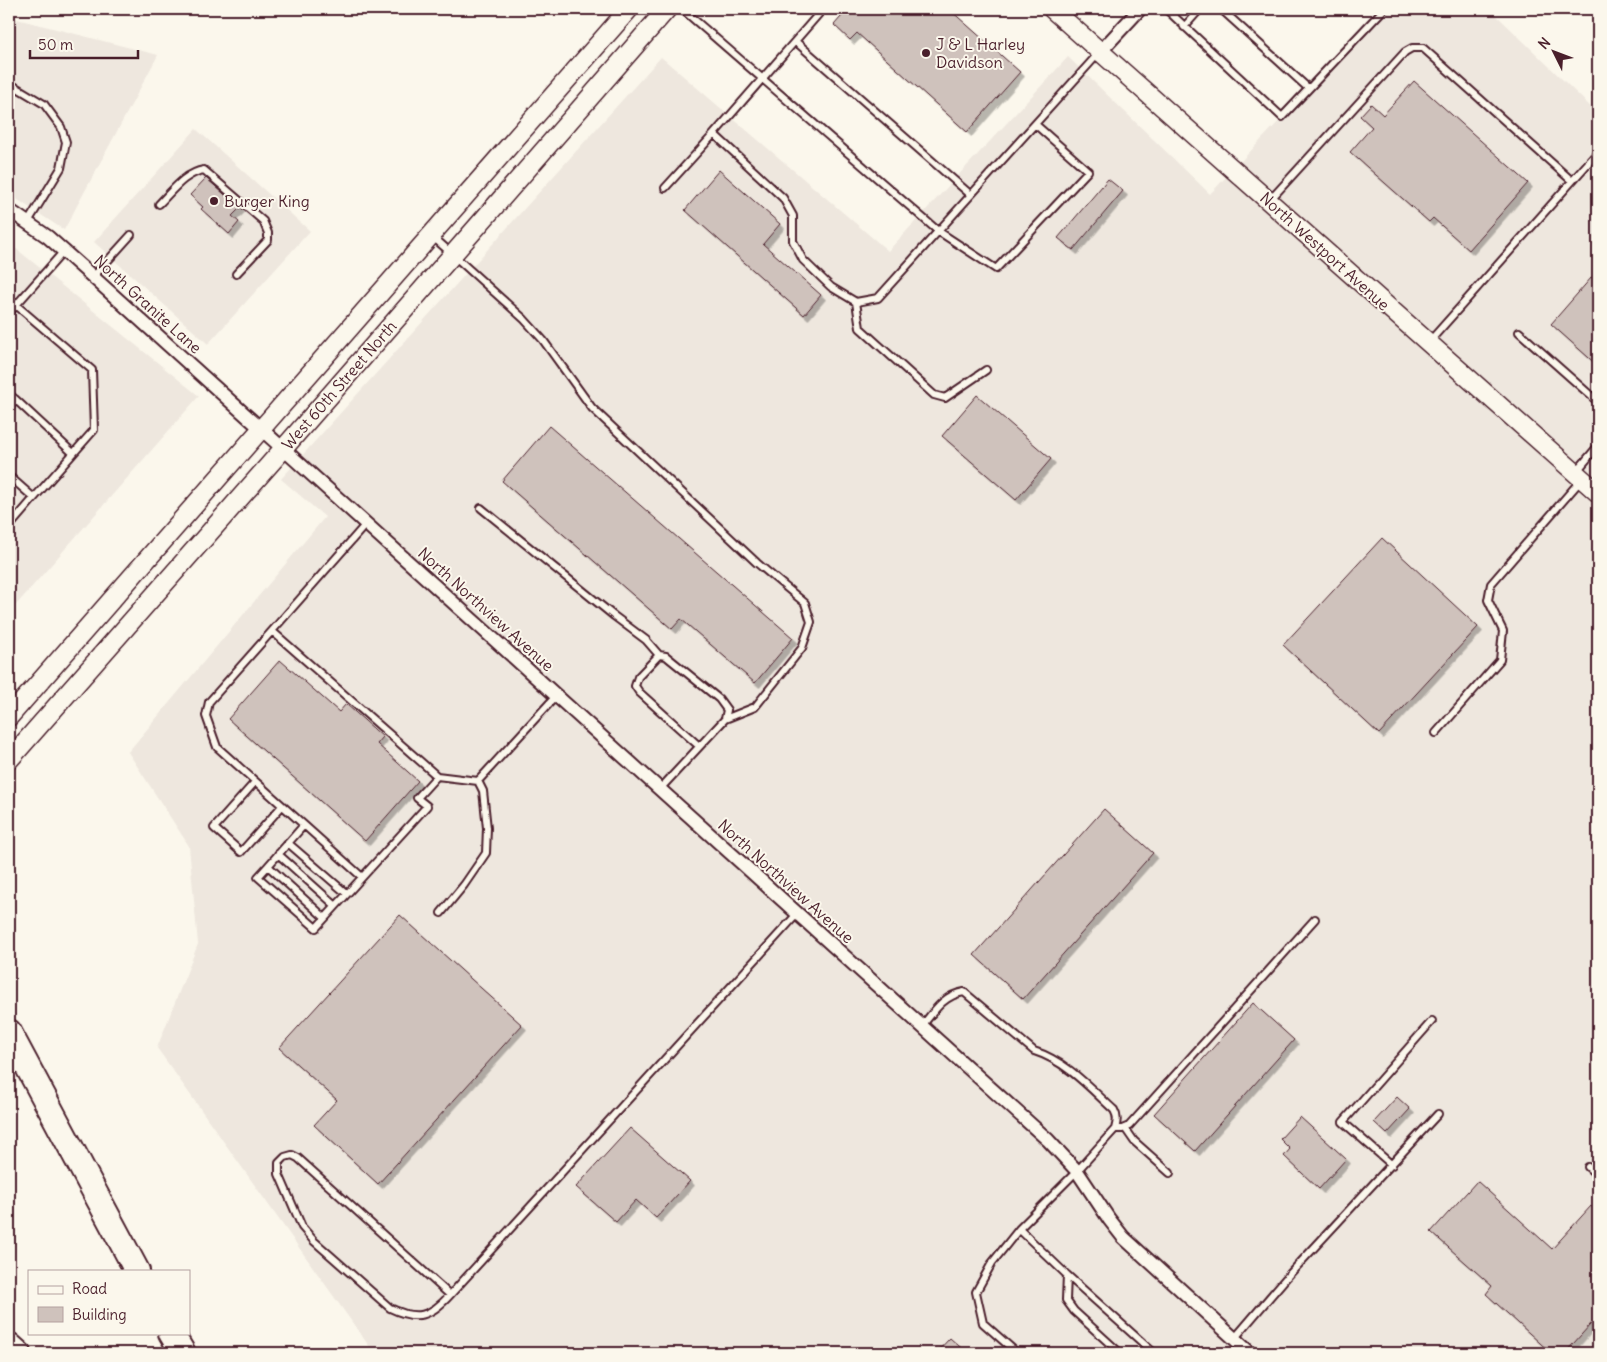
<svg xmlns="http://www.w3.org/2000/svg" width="1607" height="1362" font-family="Delius,sans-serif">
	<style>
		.built { fill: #eee7de }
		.building { fill: #cfc2bc; stroke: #4a1f2b; filter: url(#shadow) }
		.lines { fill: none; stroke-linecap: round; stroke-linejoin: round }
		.lane-casing { stroke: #4a1f2b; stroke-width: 10 }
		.street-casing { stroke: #4a1f2b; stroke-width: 16 }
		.secondary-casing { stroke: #4a1f2b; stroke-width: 21 }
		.highway-casing { stroke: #4a1f2b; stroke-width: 28 }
		.lane { stroke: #fbf7ec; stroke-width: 6 }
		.street { stroke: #fbf7ec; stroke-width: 12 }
		.secondary { stroke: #fbf7ec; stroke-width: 18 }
		.highway { stroke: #fbf7ec; stroke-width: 24 }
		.poi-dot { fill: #4a1f2b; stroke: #fbf7ec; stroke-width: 2 }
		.labels { text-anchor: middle; stroke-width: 4; stroke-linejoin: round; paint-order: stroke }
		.poi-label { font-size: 16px; fill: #4a1f2b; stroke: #fbf7ec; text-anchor: start }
		.street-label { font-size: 16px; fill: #4a1f2b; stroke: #fbf7ec }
	</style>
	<defs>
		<filter id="shadow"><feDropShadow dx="4.5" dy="4.5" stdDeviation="0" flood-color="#0004"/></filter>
	</defs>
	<rect width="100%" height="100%" fill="#fbf7ec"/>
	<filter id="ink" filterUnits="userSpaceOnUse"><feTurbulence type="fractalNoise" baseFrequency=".02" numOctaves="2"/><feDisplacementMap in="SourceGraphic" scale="10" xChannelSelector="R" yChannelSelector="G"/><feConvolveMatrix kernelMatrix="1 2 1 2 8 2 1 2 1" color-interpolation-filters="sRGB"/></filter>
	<g filter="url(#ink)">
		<path class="built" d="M1385,9H1490L1598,114V1353H374L157,1048L198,944L189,846L128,752L325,517L281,479L661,57L888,251L1068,57L1210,194Z
			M9,17L158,55L64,230L9,194Z
			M196,129L310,231L208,344L94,242Z
			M9,243L199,396L9,613Z"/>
		<path class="building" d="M848,9L856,15L862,9H949L1020,72L967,132L857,33L850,40L834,25Z
			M1414,81L1528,183L1469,250L1433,218L1429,222L1350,152L1372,127L1360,116L1371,104L1383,115Z
			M719,170L780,224L763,244L821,295L804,315L685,210Z
			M206,178L240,208L232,216L239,222L229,234L201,209L203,207L190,195Z
			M1108,179L1123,191L1073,250L1058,238Z
			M1598,270V366L1551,324Z
			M977,395L1051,459L1016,500L942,436Z
			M549,426L793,638L755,683L681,619L672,629L502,481Z
			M1382,538L1478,627L1379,734L1283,645Z
			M280,660L339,712L346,704L383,737L377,744L418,781L365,841L228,719Z
			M1104,809L1153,853L1023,999L974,955Z
			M400,915L522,1025L378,1184L314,1125L337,1100L279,1048Z
			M1253,1003L1294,1040L1195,1151L1154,1114Z
			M1397,1097L1410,1109L1387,1134L1374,1122Z
			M1300,1117L1346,1159L1319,1189L1284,1156L1290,1149L1280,1139Z
			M630,1128L690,1181L656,1218L636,1200L616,1222L576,1187Z
			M1477,1181L1552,1249L1591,1206L1598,1213V1316L1565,1353H1551L1486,1294L1492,1286L1431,1232Z
			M950,1338L967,1353H936Z"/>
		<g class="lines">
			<g class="lane-casing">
				<path id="lane" d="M682,9L938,231L996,269L1088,171L1035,124
					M823,9L714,134L783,198L793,216V241L803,260L831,287L856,302L878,298L1099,53
					M1166,9L1282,117L1384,9
					M1221,9L1308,88
					M1184,27L1200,9
					M795,41L971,195
					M9,83L44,104L61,127L66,142L61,168L28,222
					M665,188L714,134
					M1270,200L1405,52L1412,48H1423L1572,181
					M159,204C173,190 185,173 204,170L263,221L268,233V240L236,274
					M431,235L524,319L543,340L592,408L757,563L805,603L811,622L802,648L755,707L725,719
					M93,277L131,235
					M856,302L860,328L934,395L945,398L986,370
					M16,305L92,370L94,430L34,498
					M9,313L64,251
					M1519,332L1598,402
					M1429,342L1598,152
					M9,394L15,399L9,409
					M15,399L73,453
					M1576,472L1598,446
					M9,476L34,498L9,527
					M481,508L614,616L646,640L659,655
					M366,524L272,631L437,776L478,781L557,695
					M272,631L209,702L206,716L217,747L362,877
					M1436,733L1500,660L1503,631L1488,600L1491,584L1581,480
					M255,782L214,828L241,852L282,806
					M660,789L725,719L727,710L719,699L666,656L659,655L638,677L635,686L639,692L699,746
					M304,825L268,866L325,918
					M288,843L347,894
					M278,854L336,906
					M268,866L258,877L316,928L427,806L417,798L437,776
					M441,913L464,885L486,853L487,828L483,791L478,781
					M922,1026C934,1011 944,995 964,992L1034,1051C1066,1061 1090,1088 1114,1110C1118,1117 1117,1122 1115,1129L1077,1171L1019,1229L992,1263L976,1292L983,1323L1017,1353
					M1125,1128L1134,1141L1170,1173
					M1115,1129H1122L1129,1126L1315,919
					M1392,1165L1343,1122L1432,1021
					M1588,1167L1598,1176
					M1019,1229L1067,1275L1154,1353
					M1067,1275L1066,1300L1074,1311L1120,1353
					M450,1295L298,1158L292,1155L285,1157L279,1163V1174L302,1227L314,1241L390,1308C417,1321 430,1317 450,1295L798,913
					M1234,1339L1287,1277L1438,1114"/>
			</g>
			<g class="street-casing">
				<path id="street" d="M1100,52L1140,9
					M9,210L48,237L93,277L1048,1140L1077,1171L1109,1219L1123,1237L1250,1353"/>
			</g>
			<g class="secondary-casing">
				<path id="secondary" d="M1052,9L1598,493
					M9,717L629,9
					M9,760L284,448L667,9"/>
			</g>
			<g class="highway-casing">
				<path id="highway" d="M9,1032L137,1271
					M171,1333L183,1353
					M9,1345L18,1353"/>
			</g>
			<use href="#lane" class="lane"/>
			<use href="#street" class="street"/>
			<use href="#secondary" class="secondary"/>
			<use href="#highway" class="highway"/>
		</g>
	</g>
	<g class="poi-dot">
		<circle cx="926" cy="53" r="5"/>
		<circle cx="214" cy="201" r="5"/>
	</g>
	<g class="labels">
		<g class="poi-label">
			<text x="936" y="50">J &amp; L Harley<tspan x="936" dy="18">Davidson</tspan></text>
			<text x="224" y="207">Burger King</text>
		</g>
		<g class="street-label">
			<text transform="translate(1325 251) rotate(42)" y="6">North Westport Avenue</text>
			<text transform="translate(148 304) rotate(42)" y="6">North Granite Lane</text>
			<text transform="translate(339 385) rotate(-49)" y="6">West 60th Street North</text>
			<text transform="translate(486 609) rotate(42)" y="6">North Northview Avenue</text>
			<text transform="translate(786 881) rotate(42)" y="6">North Northview Avenue</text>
		</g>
	</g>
	<rect width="1607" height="1362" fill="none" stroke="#fbf7ec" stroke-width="30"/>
	<rect x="15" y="15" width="1577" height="1332" fill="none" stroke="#4a1f2b" stroke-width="2" filter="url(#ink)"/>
	<rect x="28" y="1270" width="162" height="65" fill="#fbf7ec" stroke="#b4a19f"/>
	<rect x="38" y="1286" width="25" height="8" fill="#fbf7ec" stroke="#b4a19f"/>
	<text x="72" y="1294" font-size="15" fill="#4a1f2b">Road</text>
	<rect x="38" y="1307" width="25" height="15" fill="#cfc2bc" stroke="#b4a19f"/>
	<text x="72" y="1320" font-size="15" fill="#4a1f2b">Building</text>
	<g transform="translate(1554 52) rotate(312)" stroke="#fbf7ec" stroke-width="4" paint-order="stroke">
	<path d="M0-4L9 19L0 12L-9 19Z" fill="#4a1f2b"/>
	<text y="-8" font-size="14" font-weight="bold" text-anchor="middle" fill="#4a1f2b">N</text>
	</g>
	<path d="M30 50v8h108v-8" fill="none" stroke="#4a1f2b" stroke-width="2.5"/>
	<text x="38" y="50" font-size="15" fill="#4a1f2b" stroke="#fbf7ec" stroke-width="4" paint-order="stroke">50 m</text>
</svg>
